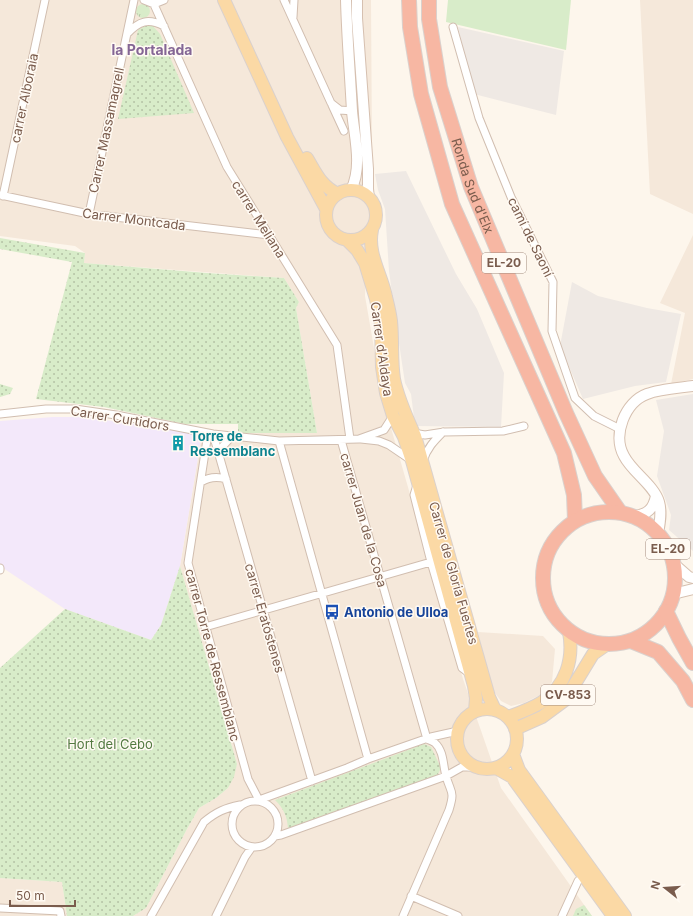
<svg xmlns="http://www.w3.org/2000/svg" width="693" height="916" font-family="Inter,sans-serif">
	<style>
		.residential { fill: #f5e8da }
		.industrial { fill: #efe9e4 }
		.education { fill: #f3e8fa }
		.grass { fill: url(#grass-dots) }
		.park { fill: url(#park-tufts) }
		.pitch { fill: #d8ecc9 }
		.lines { fill: none; stroke-linecap: round; stroke-linejoin: round }
		.street-casing { stroke: #d1beb0; stroke-width: 9 }
		.secondary-casing { stroke: #d6c0b0; stroke-width: 12 }
		.primary-casing { stroke: #dad1cd; stroke-width: 14 }
		.highway-casing { stroke: #dad1cd; stroke-width: 16 }
		.street { stroke: #fff; stroke-width: 7 }
		.secondary { stroke: #fff; stroke-width: 10 }
		.primary { stroke: #fbd9a5; stroke-width: 12 }
		.highway { stroke: #f7b7a3; stroke-width: 14 }
		.labels { text-anchor: middle; stroke-width: 3; stroke-linejoin: round; paint-order: stroke }
		.shield { fill: #fffaf3; stroke: #a28b7f; stroke-width: 1 }
		.shield-label { font-size: 12px; font-weight: bold; fill: #7a5c4d }
		.street-label { font-size: 13px; fill: #7a5c4d; stroke: #fffaf3 }
		.culture-label { font-size: 13px; font-weight: bold; fill: #0d838f; stroke: #fffaf3; text-anchor: start }
		.transit-label { font-size: 13px; font-weight: bold; fill: #164399; stroke: #fffaf3; text-anchor: start }
		.park-label { font-size: 13px; fill: #537a41; stroke: #fffaf3 }
		.neighbourhood-label { font-size: 14px; font-weight: bold; fill: #846695; stroke: #fffaf3 }
	</style>
	<defs>
		<pattern id="grass-dots" width="8" height="8" patternUnits="userSpaceOnUse"><rect width="8" height="8" fill="#d8ecc9"/><path d="M2 2h.1M6 6h.1" fill="none" stroke="#b4c2a5" stroke-width="1.8" stroke-linecap="round"/></pattern>
		<pattern id="park-tufts" width="24" height="20" patternUnits="userSpaceOnUse"><rect width="24" height="20" fill="#d8ecc9"/><path d="M3 7l-1-3M5 7V3M7 7l1-3M15 17l-1-3M17 17v-4M19 17l1-3" fill="none" stroke="#b4c2a5"/></pattern>
	</defs>
	<rect width="100%" height="100%" fill="#fdf6ec"/>
	<path class="residential" d="M0,0H371L372,153L365,296L383,400L463,679L501,788L592,916H133L146,908L187,829L199,808L216,798L228,788L237,764L180,566L201,440L238,432L317,433L296,308L299,302L284,278L84,263L85,253L75,246L0,236Z
		M640,0H693V214L650,194Z
		M693,235V379L671,384L685,313L660,303Z
		M478,632L543,636L555,649L552,682L542,694L524,703L511,706L501,701L492,689Z
		M0,878L62,882L67,916H0Z"/>
	<path class="industrial" d="M458,27L564,51L556,115L474,94Z
		M406,171L456,274L477,309L504,373L501,427L415,426L411,394L405,383L397,330L389,271L385,209L378,190L375,174Z
		M572,282L598,296L647,308L681,314L666,382L635,386L583,399L560,346Z
		M693,394V551L669,530L671,515L657,476L664,431L656,400Z"/>
	<path class="education" d="M53,417H81L190,431L201,440L180,566L161,625L151,640L65,609L0,566V421Z"/>
	<path class="grass" d="M145,26H153L160,34L194,113L118,119L138,30Z
		M0,238L85,253L84,263L207,273L284,278L299,302L296,308L317,433H245L238,432V424H185L104,407L36,399L72,262L0,249Z
		M0,384L13,388L10,394L0,397Z
		M180,566L237,764L234,777L228,788L216,798L199,808L187,829L146,908L133,916H67L62,882L0,878V668L65,609L151,640L161,625Z
		M424,744L431,747L441,768L437,776L288,828C287,816 284,809 275,800Z
		M584,905L592,916H573L576,909Z"/>
	<path class="park" d="M136 11a7 7 0 1 1 14 0a7 7 0 1 1-14 0Z"/>
	<path class="pitch" d="M448,0H571L566,50L446,22Z"/>
	<g class="lines">
		<g class="street-casing">
			<path id="street" d="M144,0L154,4L164,0
				M152,0L227,167L337,345L350,439
				M284,0L331,103L340,110L353,111
				M293,17L294,0
				M453,27L479,118L511,197L553,282L552,331L575,398L594,416L620,429
				M127,34C139,21 148,18 164,26
				M332,105L344,131
				M0,195L89,214L269,235
				M3,196L45,0
				M89,214L134,0
				M0,414L46,409H75L116,415L213,434L279,441L359,439L384,430L393,416
				M208,433L188,563L248,779L259,800
				M413,433L425,435L444,432L503,431L524,426
				M213,434L312,781
				M361,439L379,441L389,445L411,460
				M341,440L427,739
				M279,441L368,759
				M219,454L223,446L232,436
				M423,461C427,448 434,441 443,432
				M201,482C209,477 216,476 226,479
				M417,485L414,495L431,562L462,668L470,674
				M0,568V570
				M205,627L431,562
				M259,800L347,768L368,759L431,737L458,731
				M232 824a23 23 0 1 1 46 0a23 23 0 1 1-46 0Z
				M275,836L281,835L446,776L462,767H475
				M411,896L458,916
				M0,908L60,911L61,916
				M151,916L204,822C216,812 225,808 240,805
				M216,916L245,857L252,847
				M403,916L449,810C455,790 451,794 446,776C443,766 444,751 435,743C433,741 429,740 427,739
				M562,916L578,881"/>
		</g>
		<g class="secondary-casing">
			<path id="secondary" d="M346,0C347,37 350,74 352,111C354,136 363,166 351,190
				M357,0V18L368,169V189L369,198
				M635,516C648,514 653,509 656,496
				M658,533C660,523 662,512 659,502C654,485 632,472 624,456C612,435 625,402 647,394C660,389 679,388 693,386
				M673,563L689,577L693,578
				M673,594L693,589"/>
		</g>
		<g class="primary-casing">
			<path id="primary" d="M224,0L287,137L326,209
				M307,158C316,173 321,186 338,194
				M326 215a25 25 0 1 1 50 0a25 25 0 1 1-50 0Z
				M372,230C367,254 382,275 386,297C388,305 390,313 391,321C393,341 391,360 394,379C398,399 407,418 415,436L489,697L495,710
				M348,241L357,250L365,263L376,299L381,325L382,367L386,393L393,416L404,437L412,461L474,686L476,698L475,711
				M457 739a30 30 0 1 1 60 0a30 30 0 1 1-60 0Z
				M508,717C519,713 531,709 542,702C566,686 574,659 569,632
				M515,729L542,717L565,700L593,654L606,645
				M513,754L519,770L625,916
				M496,768L512,777L613,916"/>
		</g>
		<g class="highway-casing">
			<g id="highway">
				<path d="M409,0L410,27L421,94L452,204L564,453L574,495L575,520"/>
				<path id="s1" d="M429,0V19L440,87L471,187L566,413L595,476L620,512"/>
				<circle cx="609" cy="578" r="66"/>
				<path d="M666,611L679,638L693,663"/>
				<path d="M631,641L658,652L683,681L693,700"/>
			</g>
		</g>
		<use href="#street" class="street"/>
		<use href="#secondary" class="secondary"/>
		<use href="#primary" class="primary"/>
		<use href="#highway" class="highway"/>
	</g>
	<defs>
		<g id="building-bare" transform="scale(1.2)"><path d="M-4-6H4V6H1V3H-1V6H-4ZM-2.5-4.3h1.7v1.8h-1.7ZM.8-4.3h1.7v1.8H.8ZM-2.5-1h1.7V.8h-1.7ZM.8-1h1.7V.8H.8Z" fill="#0f9aa8" stroke="#fffaf3" stroke-width="2.5" paint-order="stroke"/></g>
		<g id="bus-bare" transform="scale(1.2)"><path d="M-5-6H5V4H4V6H2V4H-2V6H-4V4H-5ZM-3.5-4V0h7V-4ZM-3.5 1.2v1.5H-2V1.2ZM2 1.2v1.5H3.5V1.2Z" fill="#1a4fb4" stroke="#fffaf3" stroke-width="2.5" paint-order="stroke"/></g>
	</defs>
	<g fill-rule="evenodd">
		<use href="#building-bare" x="178" y="443"/>
		<use href="#bus-bare" x="332" y="612"/>
	</g>
	<g class="labels">
		<g class="shield">
			<rect x="482" y="253" width="44" height="20" rx="3"/>
			<rect x="646" y="539" width="44" height="20" rx="3"/>
			<rect x="541" y="685" width="54" height="20" rx="3"/>
		</g>
		<g class="shield-label">
			<text x="504" y="267">EL-20</text>
			<text x="668" y="553">EL-20</text>
			<text x="568" y="699">CV-853</text>
		</g>
		<g class="street-label">
			<text transform="translate(24 98) rotate(-78)" y="5">carrer Alboraia</text>
			<text transform="translate(106 130) rotate(-78)" y="5">Carrer Massamagrell</text>
			<text dy="5" stroke="none"><textPath href="#s1" startOffset="192">Ronda Sud d'Elx</textPath></text>
			<text transform="translate(134 219) rotate(7)" y="5">Carrer Montcada</text>
			<text transform="translate(259 219) rotate(58)" y="5">carrer Meliana</text>
			<text transform="translate(531 237) rotate(64)" y="5">camí de Saoní</text>
			<text transform="translate(382 349) rotate(82)" y="5">Carrer d'Aldaya</text>
			<text transform="translate(120 418) rotate(9)" y="5">Carrer Curtidors</text>
			<text transform="translate(364 520) rotate(74)" y="5">carrer Juan de la Cosa</text>
			<text transform="translate(454 573) rotate(74)" y="5">Carrer de Gloria Fuertes</text>
			<text transform="translate(265 618) rotate(74)" y="5">carrer Eratóstenes</text>
			<text transform="translate(213 655) rotate(75)" y="5">carrer Torre de Ressemblanc</text>
		</g>
		<g class="culture-label">
			<text x="190" y="441">Torre de<tspan x="190" dy="15">Ressemblanc</tspan></text>
		</g>
		<g class="transit-label">
			<text x="344" y="617">Antonio de Ulloa</text>
		</g>
		<g class="park-label">
			<text x="110" y="749">Hort del Cebo</text>
		</g>
		<g class="neighbourhood-label">
			<text x="152" y="55">la Portalada</text>
		</g>
	</g>
	<g transform="translate(665 888) rotate(287)" stroke="#fffaf3" stroke-width="3" paint-order="stroke">
	<path d="M0-3L7 15L0 10L-7 15Z" fill="#7a5c4d"/>
	<text y="-6" font-size="11" font-weight="bold" text-anchor="middle" fill="#7a5c4d">N</text>
	</g>
	<path d="M10 900v6h65v-6" fill="none" stroke="#7a5c4d" stroke-width="2"/>
	<text x="16" y="900" font-size="12" fill="#7a5c4d" stroke="#fffaf3" stroke-width="3" paint-order="stroke">50 m</text>
</svg>
